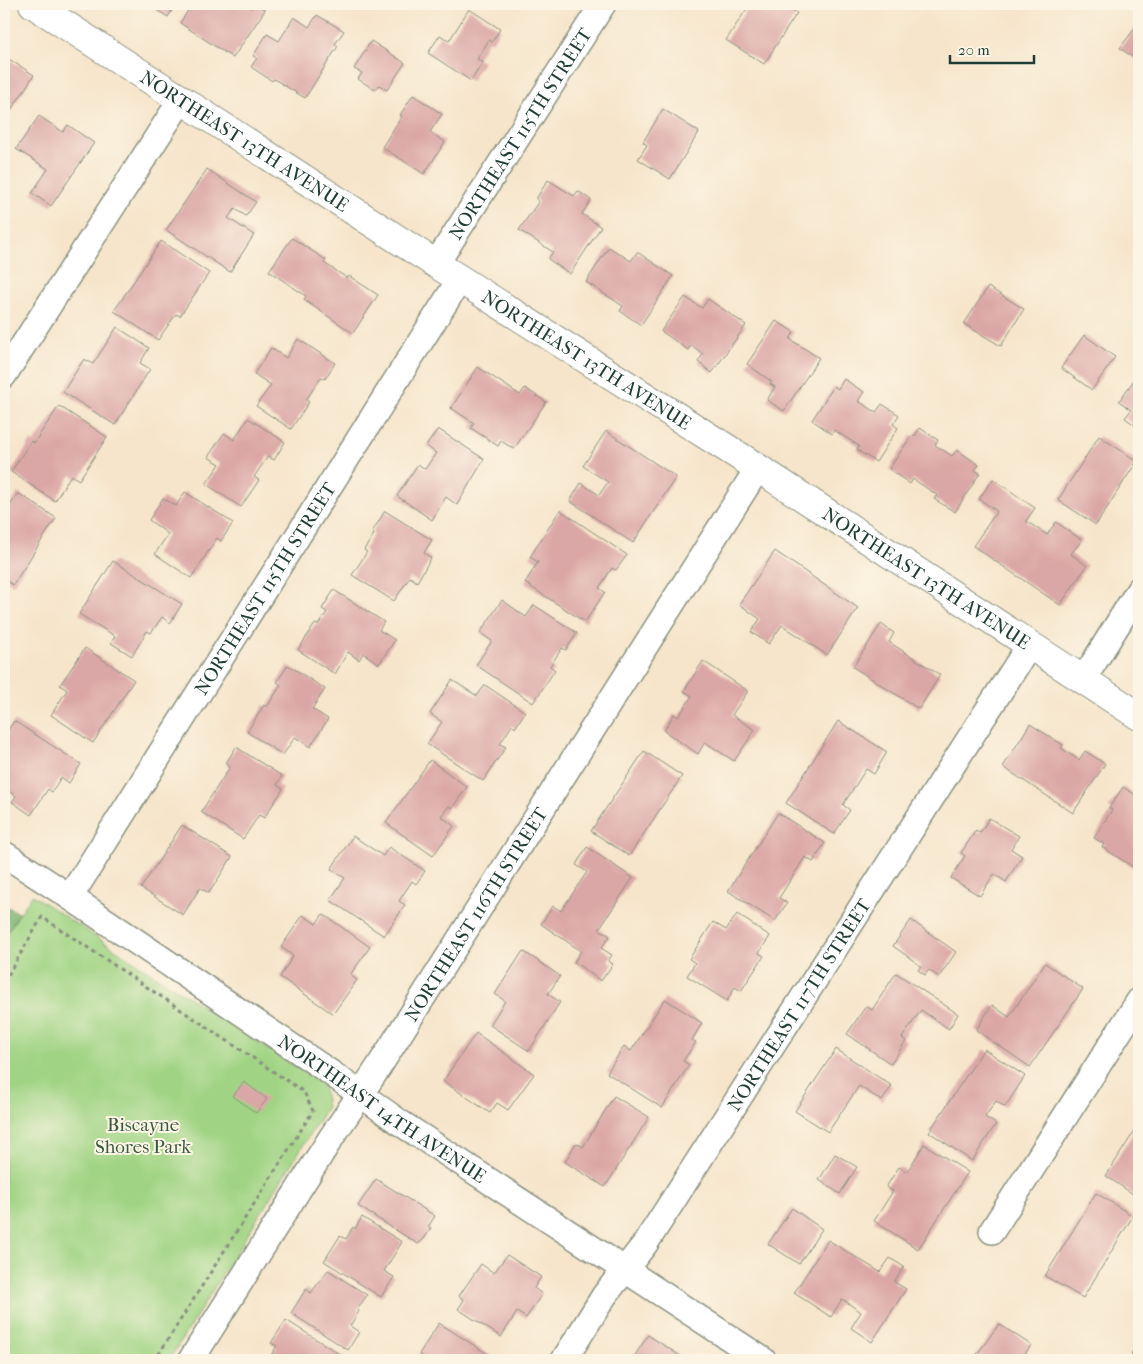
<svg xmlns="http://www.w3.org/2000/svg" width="1143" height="1364" font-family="'IM FELL French Canon',serif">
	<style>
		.green { fill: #a0d484; stroke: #60885c }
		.forest { fill: #80b672; stroke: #507a53 }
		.building { fill: #dba7a6 }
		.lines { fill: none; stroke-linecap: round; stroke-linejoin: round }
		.minor-casing { stroke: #8a9180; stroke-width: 28 }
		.tertiary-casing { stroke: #8a9180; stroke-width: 30 }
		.path { stroke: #8a9180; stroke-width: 3; stroke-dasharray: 4 4; stroke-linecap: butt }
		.minor { stroke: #fff; stroke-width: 25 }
		.tertiary { stroke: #fff; stroke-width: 28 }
		.labels { text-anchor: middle; stroke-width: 4; stroke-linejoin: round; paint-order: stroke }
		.street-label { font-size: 19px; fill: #1f3d34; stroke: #fcf5e5 }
		.park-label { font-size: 19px; fill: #395b44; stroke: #fcf5e5 }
	</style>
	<rect width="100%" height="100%" fill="#fcf5e5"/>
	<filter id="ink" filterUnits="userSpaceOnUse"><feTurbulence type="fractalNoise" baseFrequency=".02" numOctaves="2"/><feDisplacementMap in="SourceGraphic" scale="10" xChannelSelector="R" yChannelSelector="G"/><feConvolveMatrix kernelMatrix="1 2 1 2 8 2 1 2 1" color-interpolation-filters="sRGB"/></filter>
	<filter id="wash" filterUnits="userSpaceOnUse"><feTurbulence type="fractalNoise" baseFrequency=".0096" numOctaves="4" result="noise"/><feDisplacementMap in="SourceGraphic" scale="20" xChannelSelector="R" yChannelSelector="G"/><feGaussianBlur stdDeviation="1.12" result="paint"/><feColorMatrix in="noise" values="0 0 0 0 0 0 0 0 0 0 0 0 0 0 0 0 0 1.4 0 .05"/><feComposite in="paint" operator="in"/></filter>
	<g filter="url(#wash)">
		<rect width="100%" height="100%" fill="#f6e5cb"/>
		<path class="green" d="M32,895L323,1085L327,1107L169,1360H4V937Z"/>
		<path class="forest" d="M4,905L19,913L4,937Z"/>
		<g id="blocks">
			<path class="building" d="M147,4H176L168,17Z
				M192,4H244L251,8L254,4H256L265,10L233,58L180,23Z
				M750,4H783L797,13L764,64L726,40Z
				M469,9L500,29L492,42L489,40L477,59L483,62L471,81L428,53L440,35L449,41Z
				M317,15L344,31L335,44L338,46L305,98L274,79L272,81L251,67L257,58L253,56L267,34L279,41L294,17L309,27Z
				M1135,28L1139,31V62L1120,48Z
				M371,41L405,63L387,90L379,85L375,90L358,79L362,73L354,69Z
				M4,56L34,75L4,121Z
				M413,95L442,114L430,132L445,142L424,174L382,147L402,116L400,115Z
				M663,109L699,132L670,179L638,159L647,145L643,142Z
				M39,116L63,132L68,125L94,143L51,206L32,193L48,169L16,149Z
				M207,169L256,202L246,216L235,209L228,218L254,235L230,272L166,230Z
				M548,180L574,196L578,191L591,200L582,214L601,227L570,274L548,259L553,252L519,230L539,201L536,199Z
				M292,238L326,260L324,263L347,278L349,276L378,295L353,333L304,300L306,296L269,271Z
				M4,239L10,243L4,252Z
				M161,241L209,273L180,316L176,314L158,340L114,311Z
				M609,247L631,261L637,252L673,276L641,325L620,311L623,306L586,282Z
				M988,287L1024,309L1001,346L964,324Z
				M685,297L702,308L708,299L746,325L712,373L698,362L703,354L691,345L688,350L661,331Z
				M776,321L794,332L790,339L819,358L784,411L767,400L775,387L770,384L772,382L747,364Z
				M117,327L149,348L140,363L150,369L115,425L63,392L84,359L93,364Z
				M1084,335L1115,357L1092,390L1061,368Z
				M298,339L335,363L325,379L321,377L306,400L309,402L291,429L256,406L271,385L254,374L271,348L286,358Z
				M478,367L520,395L525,388L546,402L514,449L501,441L498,446L471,428L474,423L451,408Z
				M1139,373V428L1125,418L1131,410L1119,401Z
				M844,379L864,392L858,401L876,412L882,404L899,415L893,424L898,428L876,462L857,450L859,446L834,430L832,434L812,420L834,386L838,389Z
				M59,406L107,437L79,480L71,475L55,501L11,472L31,441L34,443Z
				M248,418L285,442L274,460L268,456L254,477L259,480L241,507L206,484L220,464L208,457L224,433L234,440Z
				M920,428L938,440L935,445L952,456L957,450L979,465L975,470L980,473L955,512L934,499L937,495L913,479L910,484L889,469L912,435L914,437Z
				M438,429L484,459L457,505L446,497L432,520L397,496L418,464L425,469L436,453L426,446Z
				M606,431L676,477L633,543L570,501L581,483L599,495L608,482L583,466Z
				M1099,436L1137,461L1096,525L1058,500Z
				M993,479L1035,508L1026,521L1047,535L1056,522L1082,540L1071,554L1087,566L1060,605L973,546L997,511L979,499Z
				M185,492L233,523L221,541L217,538L191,578L155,554L168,534L149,520L163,498L176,506Z
				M18,493L56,518L13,585L4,579V515Z
				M560,510L627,555L616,570L612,568L599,588L605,592L585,622L525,583L538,562L530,557Z
				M385,511L432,540L424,553L431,558L417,582L410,577L394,601L352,575L367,552L364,550L374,534L372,532Z
				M775,551L858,608L827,655L782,625L769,644L751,632L760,619L739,604Z
				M113,561L182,604L170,623L162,617L151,633L147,631L132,656L111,643L115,636L79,614Z
				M334,590L384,622L379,630L395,640L379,664L363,653L359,660L348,652L335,674L298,650L315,624L318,625L327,612L322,609Z
				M502,600L526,617L534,605L577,633L566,650L562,648L550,666L555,670L533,703L476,665L492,641L480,633Z
				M881,624L894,633L889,642L940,675L919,709L853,667Z
				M85,648L134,680L93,743L51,715L67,690L60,685Z
				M703,661L748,691L732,715L755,730L734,761L705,742L698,754L664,731L674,714L678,717L692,696L684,691Z
				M288,665L325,689L312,709L328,719L310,747L295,737L283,755L247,732L264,705L267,707L281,685L277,682Z
				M452,680L477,696L485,685L525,712L515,728L512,725L500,744L506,747L483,781L427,744L442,722L430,714Z
				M14,721L81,764L69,783L61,777L52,792L48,789L31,815L12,802L16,796L4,788V736Z
				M838,721L887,752L874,774L866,769L843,805L850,810L834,834L786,803Z
				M1030,724L1063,745L1061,748L1079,760L1085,751L1105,764L1073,813L1003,767Z
				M236,747L282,776L277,785L283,789L264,818L259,815L243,839L201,812L230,767L226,763Z
				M644,751L682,776L629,856L591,831Z
				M430,760L467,787L452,808L449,806L441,816L454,826L433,856L386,823Z
				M1123,787L1139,797V871L1102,847L1104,844L1094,838L1112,810L1109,808Z
				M778,813L825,843L813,862L805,857L779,898L787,903L775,921L728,891Z
				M989,818L1019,836L1011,849L1022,856L1006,882L994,874L980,896L951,878L965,856L961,853L976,830L980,833Z
				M182,825L232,857L209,893L200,888L183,915L141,888Z
				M353,836L383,856L389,847L425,871L416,884L412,881L399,901L405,905L384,936L330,900L345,878L331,869Z
				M587,847L633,878L599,929L610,936L601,948L612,955L608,961L613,964L601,981L574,962L581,951L541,924L553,906L561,911L587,872L576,865Z
				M323,914L370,947L350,975L357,980L333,1014L280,977L293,956L281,947L303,915L316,924Z
				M737,914L770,936L759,953L764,956L741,991L735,987L727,1001L687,976L695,963L689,959L713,922L726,930Z
				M911,920L956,952L939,977L929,970L925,975L918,970L921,966L893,946Z
				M523,951L560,976L548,994L560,1002L529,1051L490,1025L505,1001L495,994Z
				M1045,963L1083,989L1030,1067L976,1030L992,1005L1009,1017Z
				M896,973L958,1014L949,1029L921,1010L902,1038L906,1041L891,1064L847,1034L866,1006L872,1010Z
				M665,999L702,1023L692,1040L696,1042L683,1061L689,1065L662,1108L607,1073L624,1046L631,1051Z
				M476,1033L534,1074L508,1110L497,1103L490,1113L443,1081Z
				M836,1049L892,1086L882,1101L859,1086L828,1132L795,1111Z
				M984,1049L1025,1076L1005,1107L996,1101L985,1117L996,1124L972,1161L929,1132Z
				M244,1082L267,1099L256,1113L233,1096Z
				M614,1096L649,1117L605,1187L565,1162L576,1143L583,1147Z
				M1139,1124V1198L1106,1176Z
				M924,1144L968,1172L918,1249L874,1221L893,1191L886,1187L899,1167L907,1172Z
				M835,1154L857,1167L840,1194L819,1180Z
				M376,1179L435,1216L428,1227L431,1228L424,1239L418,1244L358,1206Z
				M1096,1193L1133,1216L1083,1298L1045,1276Z
				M792,1208L822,1229L799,1264L768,1244Z
				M362,1217L402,1242L384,1271L394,1277L381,1297L324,1261L340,1236L346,1239L353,1227L355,1229Z
				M828,1240L880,1272L890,1258L904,1267L894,1282L906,1289L872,1342L851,1328L861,1312L842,1299L831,1317L794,1293Z
				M507,1255L541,1277L534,1288L542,1294L526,1318L517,1312L501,1337L458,1309L464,1300L459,1296L481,1264L494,1273Z
				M328,1270L367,1295L357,1310L359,1311L350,1326L359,1332L348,1350L291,1313L306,1289L311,1293Z
				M286,1320L344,1357L342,1360H268L277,1346L271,1343Z
				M439,1323L494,1358L493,1360H428L419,1354Z
				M999,1324L1031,1345L1021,1360H980L975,1357Z
				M648,1335L685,1359L684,1360H632Z
				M1139,1342V1359L1131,1354Z"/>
		</g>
	</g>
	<g filter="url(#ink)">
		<use href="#blocks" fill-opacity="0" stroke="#8a9180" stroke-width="1"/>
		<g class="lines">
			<g class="minor-casing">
				<g id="minor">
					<path id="s1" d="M436,264L603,4"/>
					<path d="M4,375L181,100"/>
					<path d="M1083,680L1139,590"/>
					<path id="s2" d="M4,854L70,897L331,1073L399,1122L763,1360"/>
					<path id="s3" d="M70,897L460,279"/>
					<path d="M992,1231L1139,1001"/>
					<path id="s4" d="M191,1360L331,1138L378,1068L758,468"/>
					<path id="s5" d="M564,1360L604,1296L645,1244L1029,646"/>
				</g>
			</g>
			<g class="tertiary-casing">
				<g id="tertiary">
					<path id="s6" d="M33,4L436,264L758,468L1139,716"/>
				</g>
			</g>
			<path class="path" d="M4,982L42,917L304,1092L313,1111L155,1360"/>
			<use href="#minor" class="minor"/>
			<use href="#tertiary" class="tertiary"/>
		</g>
	</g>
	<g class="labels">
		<g class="street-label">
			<text dy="7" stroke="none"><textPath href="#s1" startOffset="155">NORTHEAST 115TH STREET</textPath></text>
			<text dy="7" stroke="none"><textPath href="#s6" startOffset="252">NORTHEAST 13TH AVENUE</textPath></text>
			<text dy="7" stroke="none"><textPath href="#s6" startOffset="658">NORTHEAST 13TH AVENUE</textPath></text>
			<text dy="7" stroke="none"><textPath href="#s6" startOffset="1062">NORTHEAST 13TH AVENUE</textPath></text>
			<text dy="7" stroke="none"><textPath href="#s3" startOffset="365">NORTHEAST 115TH STREET</textPath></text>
			<text dy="7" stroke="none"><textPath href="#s4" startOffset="529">NORTHEAST 116TH STREET</textPath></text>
			<text dy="7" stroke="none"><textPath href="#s5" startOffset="426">NORTHEAST 117TH STREET</textPath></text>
			<text dy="7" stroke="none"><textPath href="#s2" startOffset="456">NORTHEAST 14TH AVENUE</textPath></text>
		</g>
		<g class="park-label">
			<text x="143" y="1131">Biscayne<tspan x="143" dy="22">Shores Park</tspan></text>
		</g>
	</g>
	<rect width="1143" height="1364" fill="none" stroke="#fcf5e5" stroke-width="20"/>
	<path d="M950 55v8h84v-8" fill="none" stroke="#1f3d34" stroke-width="2.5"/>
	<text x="958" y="55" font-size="15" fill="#1f3d34" stroke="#fcf5e5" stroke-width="4" paint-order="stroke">20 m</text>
</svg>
